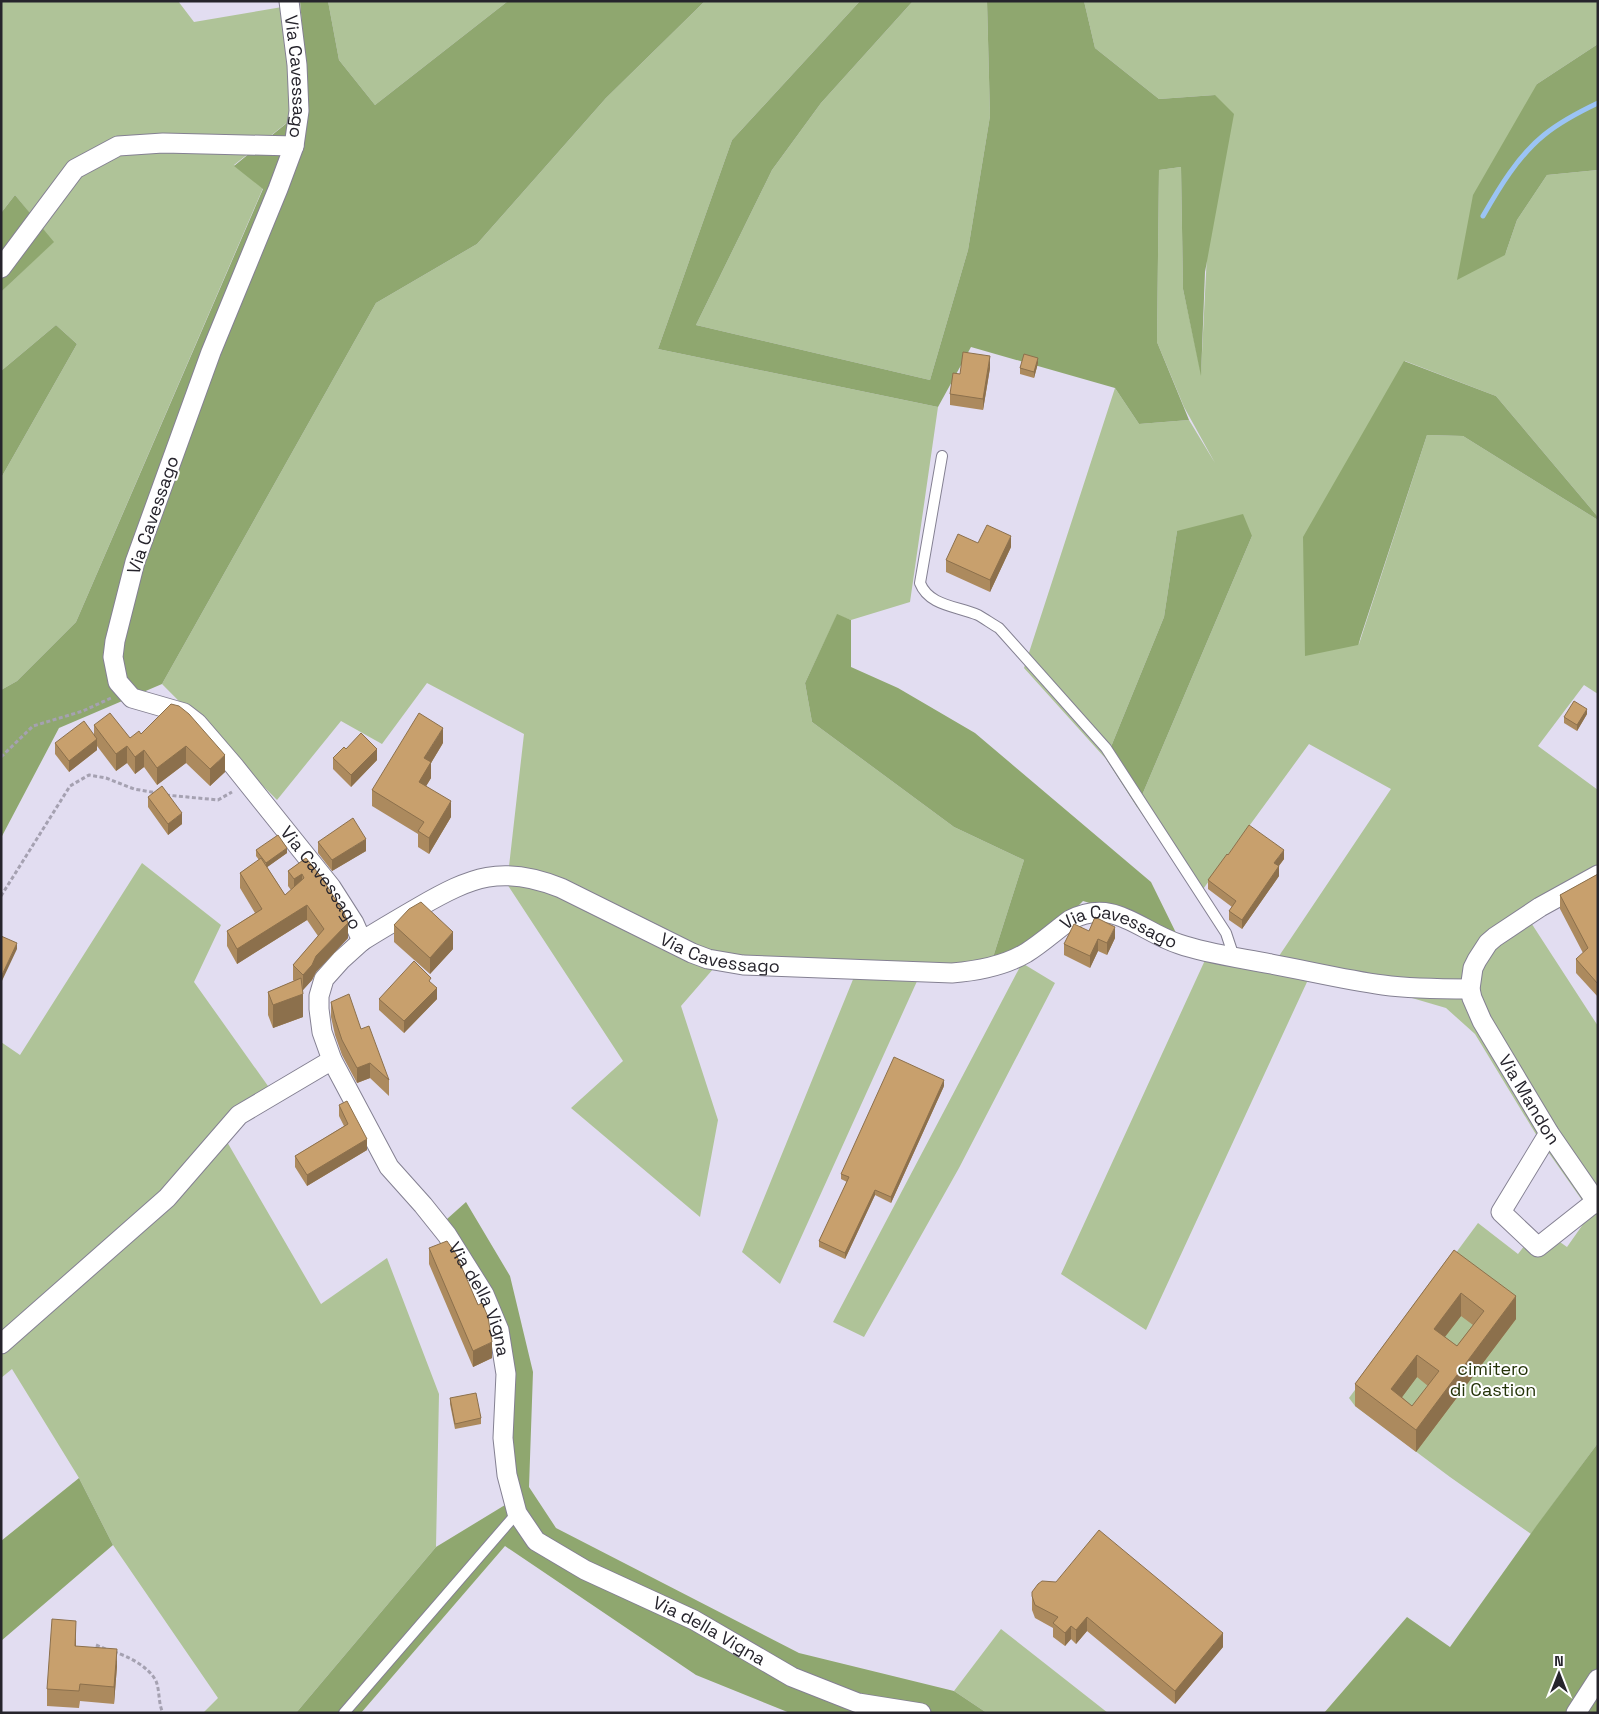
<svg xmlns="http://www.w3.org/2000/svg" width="1599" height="1714" font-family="'Space Grotesk',sans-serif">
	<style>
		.green { fill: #afc398 }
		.forest { fill: #8fa76f }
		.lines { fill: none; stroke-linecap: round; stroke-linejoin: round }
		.stream { stroke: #9bc4f5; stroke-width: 5 }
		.service-casing { stroke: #848092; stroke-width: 12 }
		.minor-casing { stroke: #848092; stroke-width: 21 }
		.path { stroke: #a5a1b1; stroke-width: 3; stroke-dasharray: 4 2.5; stroke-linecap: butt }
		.service { stroke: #fff; stroke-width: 10 }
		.minor { stroke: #fff; stroke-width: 19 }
		.wall { fill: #ac8a5e; fill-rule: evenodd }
		.shaded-wall { fill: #8c704c }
		.building { fill: #c8a06d; stroke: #8c704c; fill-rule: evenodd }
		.labels { text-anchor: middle; stroke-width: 4; stroke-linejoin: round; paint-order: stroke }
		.street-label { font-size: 18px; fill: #26242c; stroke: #fff }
		.park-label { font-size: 18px; fill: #243308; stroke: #fff }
	</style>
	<rect width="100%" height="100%" fill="#e2ddf1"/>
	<path class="green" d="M1,1H178L194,22L300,4L309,105L234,165L263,188L76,622L17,681L1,690V478L77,344L56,325L1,371V292L53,242L15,195L1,213Z
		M328,1H508L375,105L339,60Z
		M705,1H860L732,140L658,349L938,407L910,602L851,620L837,615L805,683L812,722L954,827L1024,860L988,973L918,979L780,1284L742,1252L854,977L714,968L681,1006L718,1120L700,1217L571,1108L623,1061L507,884L524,734L427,683L382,744L341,721L277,800L162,684L376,303L477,244L606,98Z
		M913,1H987L990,116L968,250L930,380L696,325L772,170L821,103Z
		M1084,1H1598V44L1537,84L1505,255L1517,220L1547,175L1598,170V517L1496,396L1405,361L1359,644L1427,435L1463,436L1598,520V694L1584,685L1538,746L1598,790V871L1526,915L1598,1026V1443L1531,1534L1450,1477L1355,1406L1349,1398L1478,1223L1518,1254L1525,1245L1557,1240L1567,1247L1591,1213L1537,1136L1475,1034L1446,1008L1313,969L1146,1330L1061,1274L1206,958L1277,959L1391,789L1309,744L1198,896L1137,807L1252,536L1177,531L1164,617L1106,759L1024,668L1115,388L1139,424L1189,420L1215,463L1184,407L1157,342L1159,170L1181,167L1183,289L1201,373L1215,95L1159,99L1095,48Z
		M142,863L221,925L194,982L268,1086L219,1128L321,1304L387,1258L439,1394L436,1547L296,1713H203L218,1698L113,1545L79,1478L12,1369L1,1378V1042L20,1055Z
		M1022,963L1055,983L959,1168L864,1337L833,1322Z
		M1001,1629L1108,1713H987L954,1691Z"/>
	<path class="forest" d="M300,1H328L339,60L375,105L508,1H705L606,98L477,244L376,303L162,684L59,728L1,838V690L17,681L76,622L263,189L234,166L309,105Z
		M860,1H913L821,103L772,170L696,325L930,380L968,250L990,116L987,1H1084L1095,48L1159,99L1215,95L1234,114L1205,272L1201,376L1183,289L1181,167L1159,170L1157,342L1189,420L1139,424L1115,388L971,347L938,407L658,349L732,140Z
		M1598,44V170L1547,175L1517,220L1505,255L1457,280L1473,195L1537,84Z
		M15,195L54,242L1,292V213Z
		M56,325L77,344L1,478V371Z
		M1404,361L1496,396L1598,517V520L1463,436L1427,435L1358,645L1305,656L1303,537Z
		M1243,514L1252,536L1137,807L1106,759L1164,617L1177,531Z
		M837,614L851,620V667L898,688L975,733L1151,882L1180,941L1126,914L1083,901L1022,963L988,973L1024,860L954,827L812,722L805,683Z
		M466,1202L510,1276L533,1372L529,1487L556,1528L799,1653L954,1691L987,1713H790L696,1675L505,1546L361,1713H296L436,1547L505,1505L511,1372L490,1288L447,1219Z
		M1598,1443V1713H1324L1407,1617L1450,1647L1537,1525Z
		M79,1478L113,1545L1,1641V1541Z"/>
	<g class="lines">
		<path class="stream" d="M1483,216C1499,188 1518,156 1544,135C1560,122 1579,112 1598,103"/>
		<g class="service-casing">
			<path id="service" d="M942,456L920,583C929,606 957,606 978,615C985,619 992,624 999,628L1106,748L1226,933L1234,957
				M344,1713L517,1513"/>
		</g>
		<g class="minor-casing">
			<g id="minor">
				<path id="s1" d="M289,1L297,65L299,111L294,146L278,189L211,352L135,562L115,641L113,657L118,682L132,698L184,713L197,723L234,766L331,887L354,923L362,941C381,929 400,918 419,907C471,877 502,864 561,888L692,953L708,959L743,965L952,973C977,971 1004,966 1026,953C1042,943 1055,931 1070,920C1114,897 1139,931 1179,944C1208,954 1241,958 1271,964C1309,971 1346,980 1383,985C1412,989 1441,989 1470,989"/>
				<path d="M1,268L75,169L118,146L163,143L294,146"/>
				<path id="s2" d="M1598,875L1540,907L1495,937L1488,943L1477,960L1473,968L1470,989L1472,998L1482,1021L1549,1133L1598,1204"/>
				<path id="s3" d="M362,941L341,960L324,979L319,996V1009L322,1032L332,1060L389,1167L423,1205L447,1235L484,1294L499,1330L506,1374L503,1438L507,1475L517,1513L536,1541L585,1570L694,1620L792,1677L858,1703L921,1713"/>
				<path d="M1549,1133L1501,1212L1538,1247L1595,1202"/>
				<path d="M1,1344L167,1198L239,1115L332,1060"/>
				<path d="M1576,1713L1598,1679"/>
			</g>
		</g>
		<path class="path" d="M1,757L33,726L83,711L111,698
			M166,795L218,800L232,792
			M1,896L70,786L89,775L106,778L134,789L157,793
			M96,1645L108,1650
			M114,1652C128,1656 149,1667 156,1681C160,1691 158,1703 163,1713"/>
		<use href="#service" class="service"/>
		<use href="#minor" class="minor"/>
	</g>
	<path class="wall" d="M1038,363L1034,378L1020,374V368Z
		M990,368L983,410L950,405V394L960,374Z
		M1011,547L990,592L946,572V560Z
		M171,704L225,772L210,786L186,763L157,785L144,767L135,774L127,763L116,771L97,746V750L69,772L55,754V743L94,736V725L130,738L141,734Z
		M1587,714L1577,731L1564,723V717Z
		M443,743L431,763V778L426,786L451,817L429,854L418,847V834L372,806V790Z
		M346,749L377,760L351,787L333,769V758Z
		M148,797L182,824L168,835L148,807Z
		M318,842L366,851L332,871L318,853Z
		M256,850L287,853L267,867L285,895L291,890L288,886V871L306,858L348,938L316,972L312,980L303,990L302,989L303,1017L273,1028L268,1015V992L294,981L293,980V965L318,936L307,920L237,964L227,946V931L255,913L240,888V873L259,860L256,856Z
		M1228,855L1284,859L1279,866V876L1242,929L1229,920V911L1232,907L1208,889V880Z
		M1598,874V997L1576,973V959L1583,953L1560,909V895Z
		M394,925L453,949L430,974L394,942Z
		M1089,931L1115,938L1107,955L1098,951L1090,968L1064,955V944Z
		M379,999H437L404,1033L379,1010Z
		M331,1002L361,1029L389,1080V1096L370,1078L357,1083L342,1055L335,1035L331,1017Z
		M944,1086L891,1203L875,1195L845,1259L819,1247V1241L847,1182L841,1179V1174Z
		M339,1105L367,1150L307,1186L295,1167V1156L344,1126L339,1116Z
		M429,1248L492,1358L473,1367L429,1264Z
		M1454,1250L1516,1319L1416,1452L1355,1406V1384ZM1461,1316L1473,1325L1457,1346L1445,1337ZM1417,1377L1428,1386L1412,1406L1402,1397Z
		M450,1398L481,1418V1424L455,1429L450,1404Z
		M1032,1596L1223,1647L1175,1704L1087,1631L1076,1644L1071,1639L1065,1646L1053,1637V1628L1035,1618L1032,1610Z
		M76,1638V1646L117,1666L114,1704L80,1701L79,1708L47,1706V1689Z"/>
	<path class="shaded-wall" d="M990,356V368L983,410V399Z
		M1038,358V363L1034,378V372Z
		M1011,536V547L990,592V580Z
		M1587,709V714L1577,731V725Z
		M443,728V743L431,763V778L419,798V782L424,758Z
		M97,739V750L69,772V761Z
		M127,746V763L116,771V754Z
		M186,746V763L157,785V768Z
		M377,749V760L351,787V775Z
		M144,750V767L135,774V757Z
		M225,755V772L210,786V769Z
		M451,801V817L429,854V838Z
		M182,813V824L168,835V824Z
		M366,839V851L332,871V860Z
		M287,848V853L266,868V863Z
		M1284,850V859L1274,872V863Z
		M1279,866V876L1242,929V920Z
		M302,874V889L294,894V879Z
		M307,905V920L237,964V949Z
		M348,923V938L316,972L312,980L303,990V975L316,956Z
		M1115,927V938L1107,955V943Z
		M453,932V949L430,974V958Z
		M1098,939V951L1090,968V956Z
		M17,943V949L1,983V977Z
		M437,988V999L404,1033V1021Z
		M303,994V1017L273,1028V1005Z
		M370,1063V1078L357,1083V1068Z
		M944,1080V1086L891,1203V1197Z
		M367,1139V1150L307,1186V1175Z
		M875,1190V1195L845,1259V1253Z
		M1461,1293V1316L1434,1351V1329Z
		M1516,1296V1319L1416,1452V1430Z
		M492,1342V1358L473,1367V1351Z
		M1417,1355V1377L1391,1412V1389Z
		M1087,1617V1631L1076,1644V1630Z
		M76,1621V1638L75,1663V1646Z
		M1071,1626V1639L1065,1646V1633Z
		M1223,1633V1647L1175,1704V1691Z
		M117,1649V1666L114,1704V1687Z"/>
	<path class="building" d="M963,352L990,356L983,399L950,394L953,373L960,374Z
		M1024,354L1038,358L1034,372L1020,368Z
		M987,525L1011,536L990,580L946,560L958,534L978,543Z
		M1574,701L1587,709L1577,725L1564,717Z
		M171,704L179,706L189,714L225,755L210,769L186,746L157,768L144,750L135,757L127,746L116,754L94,725L110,713L130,738L139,731L141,734Z
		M419,713L443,728L424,758L431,762L419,782L451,801L429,838L418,831L424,822L372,790Z
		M84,721L97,739L69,761L55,743Z
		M361,733L377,749L351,775L333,758L344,747L346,749Z
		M162,786L182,813L168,824L148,797Z
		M353,818L366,839L332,860L318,842Z
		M1249,825L1284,850L1274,863L1279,866L1242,920L1229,911L1236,901L1208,880L1227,854L1228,855Z
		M278,835L287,848L266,863L256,850Z
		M261,858L285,895L304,878L302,874L294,879L288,871L306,858L322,878L344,913L348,923L316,956L312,965L303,975L293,965L324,929L307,905L237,949L227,931L262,909L240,873Z
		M1598,874V984L1576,959L1588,948L1560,895Z
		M421,902L453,932L430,958L394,925L409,909Z
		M1095,917L1115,927L1107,943L1098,939L1090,956L1064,944L1074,924L1089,931Z
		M1,936L17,943L1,977Z
		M414,961L431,978L429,981L437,988L404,1021L379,999Z
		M301,978L303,994L273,1005L268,992Z
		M349,994L361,1029L369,1026L389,1080L370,1063L357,1068L342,1040L335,1019L331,1002Z
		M894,1057L944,1080L891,1197L875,1190L845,1253L819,1241L849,1177L841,1174Z
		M347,1101L367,1139L307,1175L295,1156L348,1124L339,1105Z
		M447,1241L456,1254L478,1305L482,1303L488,1317L492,1342L473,1351L429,1248Z
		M1454,1250L1516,1296L1416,1430L1355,1384ZM1461,1293L1484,1311L1457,1346L1434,1329ZM1417,1355L1439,1371L1412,1406L1391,1389Z
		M476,1393L481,1418L455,1424L450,1398Z
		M1099,1530L1223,1633L1175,1691L1087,1617L1076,1630L1071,1626L1065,1633L1053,1623L1058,1617L1035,1605L1032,1596V1592L1038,1584L1042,1581L1056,1582Z
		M52,1619L76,1621L75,1646L117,1649L114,1687L80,1684L79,1691L47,1689Z"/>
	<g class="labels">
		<g class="street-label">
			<text dy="6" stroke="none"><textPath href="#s1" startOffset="76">Via Cavessago</textPath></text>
			<text transform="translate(153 515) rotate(-71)" y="6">Via Cavessago</text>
			<text dy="6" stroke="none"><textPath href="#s1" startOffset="1005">Via Cavessago</textPath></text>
			<text dy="6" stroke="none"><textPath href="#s1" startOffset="1890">Via Cavessago</textPath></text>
			<text dy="6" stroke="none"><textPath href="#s1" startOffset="1471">Via Cavessago</textPath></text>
			<text dy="6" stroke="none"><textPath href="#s2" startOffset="306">Via Mandon</textPath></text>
			<text dy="6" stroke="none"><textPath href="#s3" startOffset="421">Via della Vigna</textPath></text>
			<text dy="6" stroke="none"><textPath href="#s3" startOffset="871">Via della Vigna</textPath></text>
		</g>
		<g class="park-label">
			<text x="1493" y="1375">cimitero<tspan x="1493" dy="21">di Castion</tspan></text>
		</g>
	</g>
	<rect width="1599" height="1714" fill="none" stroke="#26242c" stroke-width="5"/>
	<g transform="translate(1559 1674)" stroke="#ffffff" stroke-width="4" paint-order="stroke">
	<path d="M0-4L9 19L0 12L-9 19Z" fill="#26242c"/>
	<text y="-8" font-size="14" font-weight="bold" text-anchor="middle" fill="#26242c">N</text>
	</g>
</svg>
